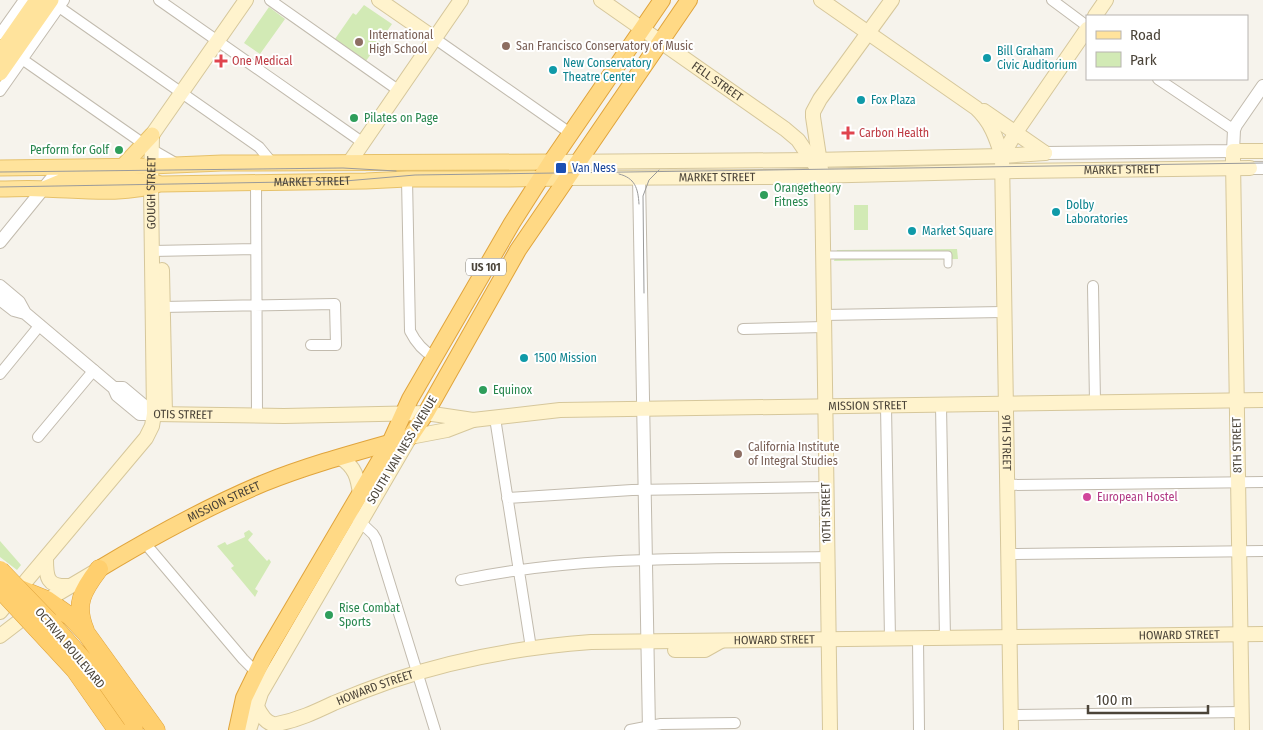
<svg xmlns="http://www.w3.org/2000/svg" width="1263" height="730" font-family="'Fira Sans Condensed',sans-serif">
	<style>
		.green { fill: #d2eab5 }
		.lines { fill: none; stroke-linecap: round; stroke-linejoin: round }
		.pedestrian-casing { stroke: #c2bbae; stroke-width: 9 }
		.minor-casing { stroke: #c2bbae; stroke-width: 12 }
		.tertiary-casing { stroke: #c2bbae; stroke-width: 14 }
		.secondary-casing { stroke: #d6c79b; stroke-width: 16 }
		.primary-casing { stroke: #e6c16a; stroke-width: 17 }
		.trunk-casing { stroke: #e0a43c; stroke-width: 18 }
		.motorway-casing { stroke: #e0a43c; stroke-width: 19 }
		.pedestrian { stroke: #fff; stroke-width: 7 }
		.minor { stroke: #fff; stroke-width: 10 }
		.tertiary { stroke: #fff; stroke-width: 12 }
		.secondary { stroke: #fff3cd; stroke-width: 14 }
		.primary { stroke: #ffe39c; stroke-width: 15 }
		.trunk { stroke: #ffd985; stroke-width: 16 }
		.motorway { stroke: #ffcf6e; stroke-width: 18 }
		.tram { stroke: #9a9a9a; stroke-width: 1 }
		.motorway-bridge-casing { stroke: #e0a43c; stroke-width: 19; stroke-linecap: butt }
		.motorway-bridge { stroke: #ffcf6e; stroke-width: 18 }
		.education-dot { fill: #8d6e63; stroke: #fff; stroke-width: 2 }
		.culture-dot { fill: #0f9aa8; stroke: #fff; stroke-width: 2 }
		.health-dot { fill: #e0444e; stroke: #fff; stroke-width: 2 }
		.leisure-dot { fill: #2e9e5b; stroke: #fff; stroke-width: 2 }
		.transit-dot { fill: #1a4fb4; stroke: #fff; stroke-width: 2 }
		.hotel-dot { fill: #d1479c; stroke: #fff; stroke-width: 2 }
		.labels { text-anchor: middle; stroke-width: 4; stroke-linejoin: round; paint-order: stroke }
		.shield { fill: #fff; stroke: #817c74; stroke-width: 1 }
		.shield-label { font-size: 11px; font-weight: bold; fill: #4b4439 }
		.education-label { font-size: 12px; fill: #785e54; stroke: #fff; text-anchor: start }
		.culture-label { font-size: 12px; fill: #0d838f; stroke: #fff; text-anchor: start }
		.health-label { font-size: 12px; fill: #be3a42; stroke: #fff; text-anchor: start }
		.street-label { font-size: 12px; fill: #4b4439; stroke: #fff }
		.leisure-label { font-size: 12px; fill: #27864d; stroke: #fff; text-anchor: start }
		.transit-label { font-size: 12px; fill: #164399; stroke: #fff; text-anchor: start }
		.hotel-label { font-size: 12px; fill: #b23c85; stroke: #fff; text-anchor: start }
	</style>
	<rect width="100%" height="100%" fill="#f6f3ec"/>
	<path class="green" d="M364,5L392,24L366,61L335,39L353,13L356,15Z
		M269,7L285,19L260,54L244,43Z
		M854,205H868V230H854Z
		M957,249L958,259L834,261L837,250Z
		M249,530L253,534L248,540L267,561L269,559L271,562L255,589L258,591L255,597L231,568L234,566L217,546L225,542L227,545L245,537L244,533Z
		M0,541L21,565L17,570L0,557Z"/>
	<g class="lines">
		<g class="pedestrian-casing">
			<path id="pedestrian" d="M823,255H948V264"/>
		</g>
		<g class="minor-casing">
			<path id="minor" d="M159,0L362,142
				M270,0L398,90
				M1052,0L1087,26
				M59,7L259,147L273,164
				M0,34L24,0
				M434,38L570,133
				M9,50L151,149L177,164
				M1158,79L1234,130
				M0,91L64,0
				M407,179L410,331C416,343 423,351 434,357
				M256,182L257,416
				M152,251L256,249
				M1093,286L1095,402
				M162,307L335,304L336,345H311
				M823,315L1003,312
				M743,329L824,327
				M0,374L40,325
				M941,405L945,639
				M886,406L890,639
				M495,418L531,648
				M38,437L94,370
				M1007,485L1263,482
				M507,498L632,490L826,487
				M356,518L373,534L376,539L435,730
				M144,542L243,659L256,672
				M1008,554L1263,551
				M461,580C580,555 706,559 827,557
				M918,639L919,730
				M1011,715L1242,712
				M630,730L661,724L735,723"/>
		</g>
		<g class="tertiary-casing">
			<path id="tertiary" d="M1045,153L1233,151L1234,130L1236,125L1263,86
				M1250,168H1263
				M639,177L649,730
				M0,242L61,167
				M0,286L19,302L25,313L114,388L117,395L140,414H154
				M0,299L14,310L25,313
				M114,388H123L154,414"/>
		</g>
		<g class="secondary-casing">
			<g id="secondary">
				<path d="M379,0L434,38"/>
				<path id="s1" d="M601,0L785,129L798,140L815,165"/>
				<path id="s2" d="M821,0L976,108C991,122 996,137 1002,156L1011,730"/>
				<path d="M1095,16L1106,0"/>
				<path d="M984,111L1045,153"/>
				<path d="M1002,156L1016,132L1087,29"/>
				<path d="M551,162L812,160L1002,156L1045,153"/>
				<path d="M349,163L461,0"/>
				<path id="s3" d="M567,178L769,177L1017,171L1250,168"/>
				<path d="M162,270L165,414"/>
				<path id="s4" d="M154,414L284,416L426,413L473,420"/>
				<path d="M341,458C355,467 358,478 360,494"/>
				<path d="M46,559C46,577 47,587 68,586"/>
				<path id="s5" d="M0,612L146,438L152,426L154,414L151,187L152,135L246,0"/>
				<path d="M0,636L47,600L96,571"/>
				<path d="M675,650H705L721,641"/>
				<path id="s6" d="M256,705C260,713 266,726 277,724C298,720 315,712 334,703C353,695 371,688 391,681C456,659 523,647 591,642L1263,634"/>
				<path id="s7" d="M249,730L261,693L410,437L447,430L473,420L560,410L1263,400"/>
				<path d="M830,730L822,176L813,117V112L820,99L892,0"/>
				<path d="M1242,730L1233,161V151H1263"/>
			</g>
		</g>
		<g class="primary-casing">
			<path id="primary" d="M0,53L37,0
				M0,73L51,0
				M123,166L152,135
				M0,168L151,166L222,163L551,162
				M0,189C14,189 29,188 43,189C80,190 125,196 160,184
				M44,189L68,179L137,178L161,184L366,181L407,179H509L567,178"/>
		</g>
		<g class="trunk-casing">
			<g id="trunk">
				<path id="s8" d="M99,569C152,537 207,507 264,483C311,464 361,451 410,437L426,413L518,250L689,0"/>
				<path d="M237,730L244,698L264,657L390,443L410,399L512,223L551,162L662,0"/>
			</g>
		</g>
		<g class="motorway-casing">
			<path id="motorway" d="M20,589L47,600L71,617L86,633L156,730
				M49,621L85,662L134,730
				M85,630C74,604 83,590 99,569"/>
		</g>
		<use href="#pedestrian" class="pedestrian"/>
		<use href="#minor" class="minor"/>
		<use href="#tertiary" class="tertiary"/>
		<use href="#secondary" class="secondary"/>
		<use href="#primary" class="primary"/>
		<use href="#trunk" class="trunk"/>
		<use href="#motorway" class="motorway"/>
		<g class="tram">
			<path d="M0,172L343,168L396,171"/>
			<path d="M619,174C635,178 638,188 639,204"/>
			<path id="s9" d="M0,187L345,181L415,175L1263,163"/>
			<path d="M644,293L643,196L649,180L659,170"/>
		</g>
		<g class="motorway-bridge-casing">
			<path id="motorway-bridge" d="M0,570L49,621
				M0,589L75,670L117,730"/>
		</g>
		<use href="#motorway-bridge" class="motorway-bridge"/>
	</g>
	<g class="education-dot">
		<circle cx="359" cy="42" r="5"/>
		<circle cx="506" cy="46" r="5"/>
		<circle cx="738" cy="454" r="5"/>
	</g>
	<g class="culture-dot">
		<circle cx="987" cy="58" r="5"/>
		<circle cx="553" cy="70" r="5"/>
		<circle cx="861" cy="100" r="5"/>
		<circle cx="1056" cy="212" r="5"/>
		<circle cx="912" cy="231" r="5"/>
		<circle cx="524" cy="358" r="5"/>
	</g>
	<g class="health-dot">
		<path d="M218.5 53.5h5v5h5v5h-5v5h-5v-5h-5v-5h5z"/>
		<path d="M845.5 125.5h5v5h5v5h-5v5h-5v-5h-5v-5h5z"/>
	</g>
	<g class="leisure-dot">
		<circle cx="354" cy="118" r="5"/>
		<circle cx="119" cy="150" r="5"/>
		<circle cx="764" cy="195" r="5"/>
		<circle cx="483" cy="390" r="5"/>
		<circle cx="329" cy="615" r="5"/>
	</g>
	<rect class="transit-dot" x="555" y="162" width="12" height="12" rx="2.5"/>
	<circle class="hotel-dot" cx="1087" cy="497" r="5"/>
	<g class="labels">
		<rect class="shield" x="466" y="258.5" width="40" height="17" rx="4"/>
		<g class="shield-label">
			<text x="486" y="271">US 101</text>
		</g>
		<g class="education-label">
			<text x="369" y="39">International<tspan x="369" dy="14">High School</tspan></text>
			<text x="516" y="50">San Francisco Conservatory of Music</text>
			<text x="748" y="451">California Institute<tspan x="748" dy="14">of Integral Studies</tspan></text>
		</g>
		<g class="culture-label">
			<text x="997" y="55">Bill Graham<tspan x="997" dy="14">Civic Auditorium</tspan></text>
			<text x="563" y="67">New Conservatory<tspan x="563" dy="14">Theatre Center</tspan></text>
			<text x="871" y="104">Fox Plaza</text>
			<text x="1066" y="209">Dolby<tspan x="1066" dy="14">Laboratories</tspan></text>
			<text x="922" y="235">Market Square</text>
			<text x="534" y="362">1500 Mission</text>
		</g>
		<g class="health-label">
			<text x="232" y="65">One Medical</text>
			<text x="859" y="137">Carbon Health</text>
		</g>
		<g class="street-label">
			<text dy="4" stroke="none"><textPath href="#s1" startOffset="142">FELL STREET</textPath></text>
			<text dy="4" stroke="none"><textPath href="#s3" startOffset="555">MARKET STREET</textPath></text>
			<text dy="4" stroke="none"><textPath href="#s3" startOffset="150">MARKET STREET</textPath></text>
			<text dy="4" stroke="none"><textPath href="#s9" startOffset="312">MARKET STREET</textPath></text>
			<text dy="4" stroke="none"><textPath href="#s5" startOffset="474">GOUGH STREET</textPath></text>
			<text dy="4" stroke="none"><textPath href="#s7" startOffset="796">MISSION STREET</textPath></text>
			<text dy="4" stroke="none"><textPath href="#s4" startOffset="29">OTIS STREET</textPath></text>
			<text dy="4" stroke="none"><textPath href="#s2" startOffset="531">9TH STREET</textPath></text>
			<text transform="translate(1237 445) rotate(-91)" y="4">8TH STREET</text>
			<text transform="translate(402 450) rotate(-59)" y="4">SOUTH VAN NESS AVENUE</text>
			<text dy="4" stroke="none"><textPath href="#s8" startOffset="142">MISSION STREET</textPath></text>
			<text transform="translate(826 513) rotate(-91)" y="4">10TH STREET</text>
			<text dy="4" stroke="none"><textPath href="#s6" startOffset="945">HOWARD STREET</textPath></text>
			<text dy="4" stroke="none"><textPath href="#s6" startOffset="540">HOWARD STREET</textPath></text>
			<text transform="translate(70 648) rotate(50)" y="4">OCTAVIA BOULEVARD</text>
			<text dy="4" stroke="none"><textPath href="#s6" startOffset="135">HOWARD STREET</textPath></text>
		</g>
		<g class="leisure-label">
			<text x="364" y="122">Pilates on Page</text>
			<text x="109" y="154" text-anchor="end">Perform for Golf</text>
			<text x="774" y="192">Orangetheory<tspan x="774" dy="14">Fitness</tspan></text>
			<text x="493" y="394">Equinox</text>
			<text x="339" y="612">Rise Combat<tspan x="339" dy="14">Sports</tspan></text>
		</g>
		<g class="transit-label">
			<text x="572" y="172">Van Ness</text>
		</g>
		<g class="hotel-label">
			<text x="1097" y="501">European Hostel</text>
		</g>
	</g>
	<rect x="1086" y="15" width="162" height="65" fill="#ffffff" stroke="#b7b4b0"/>
	<rect x="1096" y="31" width="25" height="8" fill="#ffe39c" stroke="#b7b4b0"/>
	<text x="1130" y="40" font-size="15" fill="#4b4439">Road</text>
	<rect x="1096" y="52" width="25" height="15" fill="#d2eab5" stroke="#b7b4b0"/>
	<text x="1130" y="65" font-size="15" fill="#4b4439">Park</text>
	<path d="M1088 705v8h120v-8" fill="none" stroke="#4b4439" stroke-width="2.5"/>
	<text x="1096" y="705" font-size="15" fill="#4b4439" stroke="#ffffff" stroke-width="4" paint-order="stroke">100 m</text>
</svg>
